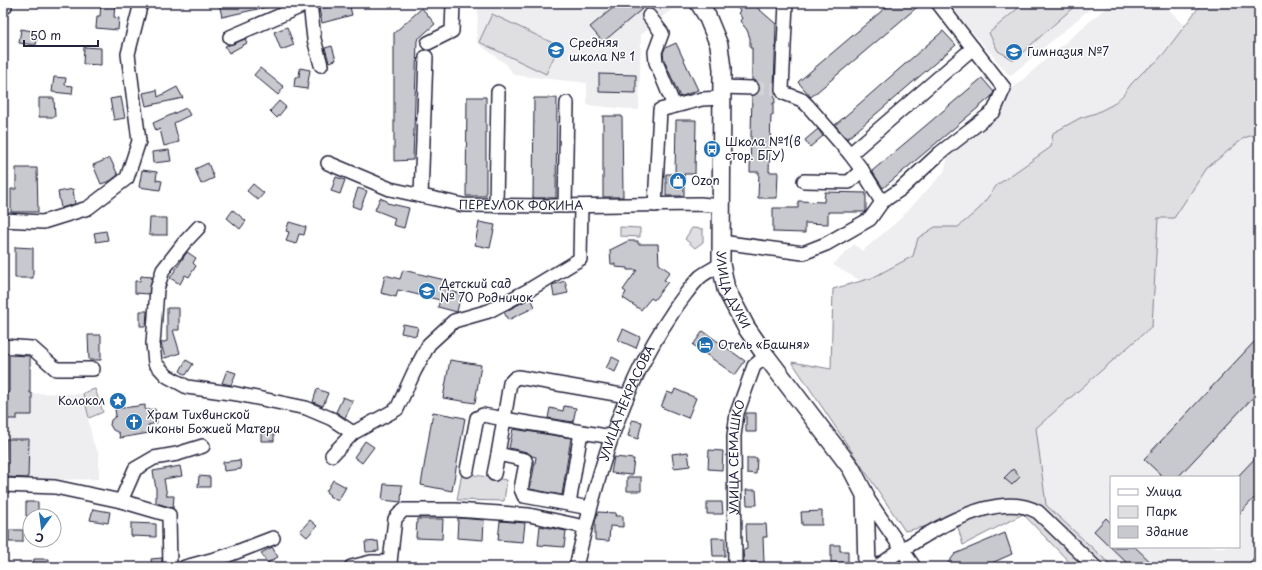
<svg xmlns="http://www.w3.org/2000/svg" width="1262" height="570" font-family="'Playpen Sans',sans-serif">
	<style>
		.built { fill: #eeeef1; fill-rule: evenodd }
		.green { fill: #dfdfe2; stroke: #80808e }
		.building { fill: #c8c8cf; stroke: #22223b }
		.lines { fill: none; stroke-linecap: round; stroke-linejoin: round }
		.minor-tunnel { stroke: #d3d3d8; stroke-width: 13; stroke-dasharray: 13 6; stroke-linecap: butt }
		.minor-casing { stroke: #22223b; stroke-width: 16 }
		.major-casing { stroke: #22223b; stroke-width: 20 }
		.minor { stroke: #fff; stroke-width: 13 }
		.major { stroke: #fff; stroke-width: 17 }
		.labels { text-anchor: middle; stroke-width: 3; stroke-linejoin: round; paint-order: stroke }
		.poi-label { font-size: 12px; fill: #22223b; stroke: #fff; text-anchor: start }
		.street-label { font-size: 12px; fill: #22223b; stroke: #fff }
	</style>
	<rect width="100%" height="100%" fill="#fff"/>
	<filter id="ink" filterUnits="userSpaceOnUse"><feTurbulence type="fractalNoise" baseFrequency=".025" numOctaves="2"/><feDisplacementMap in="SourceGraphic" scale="8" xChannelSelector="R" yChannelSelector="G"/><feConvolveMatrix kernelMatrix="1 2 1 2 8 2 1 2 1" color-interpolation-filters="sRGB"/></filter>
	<g filter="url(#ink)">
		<path class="built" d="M478,3H670L672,9L641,35L639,110L587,105V83L514,75L506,64L477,43Z
			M947,3H1097L1010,76Z
			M1111,3H1163L1185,26L1156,62L1144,71L1112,105L1096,113L1080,118L1051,141V147L997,185L979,209L958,227H935L918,238L913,256L872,279L861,281L833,265L854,244L862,251L898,221L944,172L949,153L998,116L1013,88Z
			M1259,133V567H1113L1046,505L1036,428L1152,326L1158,218H1174L1207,168L1244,138ZM1111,477H1239V547H1111Z
			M6,393L83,394L93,442L99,454V479L5,481Z"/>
		<path class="green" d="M1024,3H1076L1077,4L1014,60L998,51L989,33Z
			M1202,3H1259V133L1244,138L1207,168L1174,218H1158L1152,326L1036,428L1046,505L1113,567H1074L1023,514L963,545L956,520L905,531L792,362L831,369L833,289L872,278L913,256L918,238L935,227H958L979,209L997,185L1051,147L1053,133L1080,118L1096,113L1112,105L1123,95L1132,83L1144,71L1156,62L1165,52Z
			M492,14L559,46L546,74L479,42Z
			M620,227L640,228V237L620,236Z
			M692,228L703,229V242L695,248L685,239Z
			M95,389L103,412L89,418L83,393Z
			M462,473L507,480L504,501L457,500Z"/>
		<path class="building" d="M101,3H115L114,17L119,18L118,30L96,28L97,16H100Z
			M219,3H271V6L222,17Z
			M343,3H349L352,15L322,23L319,9Z
			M611,3H637L642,9L603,42L590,27L614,7Z
			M734,3H752L776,24L774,89L775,103H773V115H771L769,172H778L777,198H758L759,172H750L752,96L759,93L760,88L757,81L752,80V48H750V38L747,30L740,21L742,18L738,13L740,11Z
			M891,3H922L811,97L798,82Z
			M422,8L435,24L417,40L413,160L394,161V33Z
			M287,27L294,45L281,50L274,32Z
			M21,29L38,32L36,45L19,43Z
			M943,31L956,45L847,139L835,125Z
			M245,39L247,43L229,53L225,46L233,44Z
			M676,43L698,90L680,97L664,60L663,53L665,48Z
			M332,46L336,60L329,62L325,48Z
			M84,47L101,48V65L83,64Z
			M260,68L284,87L278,95L254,75Z
			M300,68L310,70L307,89L294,87L295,77H299Z
			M599,74L636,75V93L599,92Z
			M54,77L66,78L65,85L73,86L72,94L52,92Z
			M982,78L994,92L992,96L883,188L872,171Z
			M177,87L183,98L146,106L143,93L157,90L158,97Z
			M121,97L125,118L114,120L110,99Z
			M467,97H486V196H466Z
			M39,98H54L55,117H39Z
			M534,98H557L556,198H533Z
			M279,101L286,107L277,118L270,111Z
			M186,108L190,115L174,123L179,142L164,146L160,129L156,131L153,123Z
			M603,116H622L623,197H603Z
			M676,120H696L695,174H684V196H666V174H675Z
			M818,129L823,136L810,147L805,140Z
			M169,150L171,161L153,163L152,152Z
			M110,158L118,175L110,181L101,184L93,165Z
			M208,163L214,178L201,184L195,169Z
			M16,168H37L38,212H11V189H16Z
			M142,170L157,172L156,180L162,181L160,190L139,187Z
			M336,177L345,180L340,194L331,191Z
			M253,184L264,193L258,200L247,191Z
			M358,188L367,191L360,209L352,206Z
			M73,189L75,204L61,208L58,192Z
			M825,192L866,193V211L865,212H828V224L805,223V233L773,232V208H798V201L824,202Z
			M380,198L387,201V203L409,208L404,228L393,225L395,218L375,210Z
			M233,210L246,221L240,229L227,218Z
			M150,218H167V235H149Z
			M289,222L306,227L304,235L299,234L296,244L286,241L289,232L286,231Z
			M479,222L495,225L490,248L475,245Z
			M106,231L108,240L96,242L94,233Z
			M628,241H638V244H658L659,264L670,272L664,280L668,282L654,300L651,298L641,310L623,298L626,292L623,290L637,270H627V268L615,267V264H611L610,250Z
			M15,247L33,248V278H15Z
			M187,252L196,258L193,263L196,266L189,277L185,275L180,284L170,278Z
			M403,270L445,280L443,289L461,294L457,312L438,307L440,300L398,290L396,297L381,293L385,275L400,279Z
			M141,276L152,277L149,294L135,293V281H140Z
			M565,281L568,293L554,296L552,285Z
			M531,298L535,307L508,320L504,312Z
			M167,308H179V330H173L180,353L165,358L161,343L167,341Z
			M140,311H147L146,326H140Z
			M403,324L418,327L416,336L401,333Z
			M623,329L640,337L636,348L618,340Z
			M703,331L745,361L735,375L693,345Z
			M88,335H101V360H89Z
			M1255,341L1259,345V391L1178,477H1163L1144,459Z
			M9,355L29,356L30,357V393H32V415H17V419H6V393H9Z
			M612,357L620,361L615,372L606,368Z
			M186,360L193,364L186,375L180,371Z
			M450,360L481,365L475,403L443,398Z
			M227,370L236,373L231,385L222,383Z
			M317,389L328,393L323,406L313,402Z
			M675,389L696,398L688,418L661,407L667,392L673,394Z
			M343,397L353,401L345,418L336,412Z
			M145,405V410L155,409L157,423L148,425L149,433L120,438L119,433L113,430L110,425L111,420L116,416L115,409Z
			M564,406L576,408L573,422L548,418L550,408L563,411Z
			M433,412L465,418L452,491L421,485Z
			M746,413H756V432H746Z
			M632,420L642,422L638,439L628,436Z
			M513,429L571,438L562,495L530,489L536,457L532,456L527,452L509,448Z
			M261,433H274V441H261Z
			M6,439H29L28,478L5,477Z
			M365,441L374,447L362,463L354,457Z
			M709,450L723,451L722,470L708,469Z
			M688,452L690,466L674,468L672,454Z
			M1259,454V493L1239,514V475Z
			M614,457L634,459L632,475L611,473Z
			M747,458H757L756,474L747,473Z
			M240,460L241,469L224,471L223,462Z
			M180,466L182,476L164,479L167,496H174L173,508L156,503V489L153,471Z
			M1013,469L1020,477L1012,485L1004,478Z
			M199,476L210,477V487H198Z
			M627,477H641V491H627Z
			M333,480L346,487L338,501L329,496L330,495L326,492Z
			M384,484L402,485L401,502L382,500Z
			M746,490H756L757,505H747Z
			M26,502H38V516H26Z
			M707,502H722L723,514H707Z
			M93,509L110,512L108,523L90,520Z
			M822,511V525H802L801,512Z
			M598,512L616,513L615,516H623V527L610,526L609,541L595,540V522Z
			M458,518L484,520L483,540L457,538Z
			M1106,518L1111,523V547H1135L1156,567H1131L1094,531Z
			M417,519H443L442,539L416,538Z
			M310,520L317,526L307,537L300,531Z
			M500,521L525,523L523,542L498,540Z
			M131,523L156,524V537L131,536Z
			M746,524H766L767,537H763L764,563H744L743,550L747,549Z
			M540,526L566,531L564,547L538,545Z
			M9,530H23V542H9Z
			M1005,533L1012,554L983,567H945L955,554Z
			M712,538H725V556H713Z
			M378,541L379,551L366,552L365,542Z
			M831,545H840V551H848V562L831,563Z
			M272,547L278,557L267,563L261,553Z
			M1259,552V567H1246Z
			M162,558V567H152L151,559Z
			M34,559H49V567H33Z"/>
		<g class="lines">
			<path class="minor-tunnel" d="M752,88L775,89"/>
			<g class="minor-casing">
				<g id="minor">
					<path d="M310,3L314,39L321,65"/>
					<path d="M649,16L662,33L655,52L656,62L674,106"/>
					<path d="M230,37L309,3"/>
					<path d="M428,43L452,31L453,3"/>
					<path d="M723,87L752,88"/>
					<path d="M850,154L973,48"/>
					<path id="s1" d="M328,163L390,189L463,205L552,206L700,204L721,206"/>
					<path d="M804,181L849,182L862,170"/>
					<path d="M421,196L426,57"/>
					<path d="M882,202L901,189L940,153L994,111L1004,88L938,3"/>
					<path d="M655,205L660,110L702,99L723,98"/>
					<path d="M496,206L498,92"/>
					<path d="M565,206L567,103"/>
					<path d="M3,220L43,222L88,208L127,178L139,141L128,54L141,3"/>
					<path d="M199,227L184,243L163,270L157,289L153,344L155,363L167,376L187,387L237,394L306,408L332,419L353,433"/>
					<path d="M721,242L803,253L826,244L870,219L882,202L862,170L850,154L808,106L802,100L784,93L782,89L786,3"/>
					<path d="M3,346L32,348L56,369H93"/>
					<path d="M332,455L353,433L397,409L414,372L429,344L454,321L489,311L527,291L580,259L581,206"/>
					<path d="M467,470L477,418L483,415L504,419L510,383L515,378L518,377L627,396"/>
					<path d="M494,474L498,454"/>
					<path d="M3,485L55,487L121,501L135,469L154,458L177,454L203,446"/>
					<path d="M865,495L914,567"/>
					<path d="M121,501L169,515L170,567"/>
					<path d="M569,504L581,432"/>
					<path d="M590,508L524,496L521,489L526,463L525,460L498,454L504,419L612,437"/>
					<path d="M185,567L226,556L273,538"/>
					<path d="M351,567L371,562H390"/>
					<path d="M391,567L390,562L395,519L403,510H455L529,515L585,527"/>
					<path id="s2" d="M576,567C596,480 620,390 671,315C677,305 692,285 700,277C706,272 715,268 721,264"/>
					<path id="s3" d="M735,567L734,436L737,413L754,366L766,356"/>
					<path d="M877,567C914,541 992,486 1038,512L1095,567"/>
				</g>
			</g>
			<g class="major-casing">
				<g id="major">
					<path id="s4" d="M699,3L707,16L719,45L722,69L721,264L726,289L746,327L766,356L851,468L865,495L867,567"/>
					<path d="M3,6V3"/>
				</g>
			</g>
			<use href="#minor" class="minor"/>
			<use href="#major" class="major"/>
		</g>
	</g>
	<defs>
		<g id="school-disc" transform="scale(0.9)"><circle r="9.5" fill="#1f6fb2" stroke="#fff"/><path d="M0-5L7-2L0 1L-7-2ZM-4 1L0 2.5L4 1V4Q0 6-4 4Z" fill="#fff"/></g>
		<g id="bus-disc" transform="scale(0.9)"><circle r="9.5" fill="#1f6fb2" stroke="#fff"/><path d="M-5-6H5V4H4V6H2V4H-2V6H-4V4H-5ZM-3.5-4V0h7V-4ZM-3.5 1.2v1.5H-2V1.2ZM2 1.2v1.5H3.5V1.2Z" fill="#fff"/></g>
		<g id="shop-disc" transform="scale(0.9)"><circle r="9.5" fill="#1f6fb2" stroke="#fff"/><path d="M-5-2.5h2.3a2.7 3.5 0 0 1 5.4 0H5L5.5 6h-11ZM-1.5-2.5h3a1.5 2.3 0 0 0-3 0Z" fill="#fff"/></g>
		<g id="hotel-disc" transform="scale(0.9)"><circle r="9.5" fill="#1f6fb2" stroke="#fff"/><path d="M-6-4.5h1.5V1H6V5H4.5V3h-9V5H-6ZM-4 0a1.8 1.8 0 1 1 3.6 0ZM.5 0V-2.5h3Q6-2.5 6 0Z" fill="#fff"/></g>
		<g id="sight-disc" transform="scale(0.9)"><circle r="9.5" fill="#1f6fb2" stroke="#fff"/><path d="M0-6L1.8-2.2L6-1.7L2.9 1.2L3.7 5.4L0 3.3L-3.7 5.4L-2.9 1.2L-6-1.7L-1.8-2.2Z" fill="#fff"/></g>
		<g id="church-disc" transform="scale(0.9)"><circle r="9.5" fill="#1f6fb2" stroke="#fff"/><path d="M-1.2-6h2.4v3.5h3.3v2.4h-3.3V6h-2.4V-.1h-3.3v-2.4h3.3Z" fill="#fff"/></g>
	</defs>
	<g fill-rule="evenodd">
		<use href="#school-disc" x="556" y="50"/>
		<use href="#school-disc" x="1014" y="52"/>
		<use href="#bus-disc" x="712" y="149"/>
		<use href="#shop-disc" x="678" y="181"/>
		<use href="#school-disc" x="427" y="291"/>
		<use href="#hotel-disc" x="705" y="345"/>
		<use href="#sight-disc" x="118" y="401"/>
		<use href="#church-disc" x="134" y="422"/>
	</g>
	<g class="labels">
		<g class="poi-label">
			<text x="569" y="47">Средняя<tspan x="569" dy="14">школа № 1</tspan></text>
			<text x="1027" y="56">Гимназия №7</text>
			<text x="725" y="146">Школа №1(в<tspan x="725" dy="14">стор. БГУ)</tspan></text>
			<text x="691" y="185">Ozon</text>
			<text x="440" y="288">Детский сад<tspan x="440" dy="14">№ 70 Родничок</tspan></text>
			<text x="718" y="349">Отель «Башня»</text>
			<text x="105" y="405" text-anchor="end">Колокол</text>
			<text x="147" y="419">Храм Тихвинской<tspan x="147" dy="14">иконы Божией Матери</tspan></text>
		</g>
		<g class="street-label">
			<text dy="4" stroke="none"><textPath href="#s1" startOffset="200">ПЕРЕУЛОК ФОКИНА</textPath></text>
			<text dy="4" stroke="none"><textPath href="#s4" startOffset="294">УЛИЦА ДУКИ</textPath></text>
			<text dy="4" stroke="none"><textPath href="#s2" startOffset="172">УЛИЦА НЕКРАСОВА</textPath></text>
			<text dy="4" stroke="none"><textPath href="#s3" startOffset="110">УЛИЦА СЕМАШКО</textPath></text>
		</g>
	</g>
	<rect width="1262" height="570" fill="none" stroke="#fff" stroke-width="16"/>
	<rect x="8" y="8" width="1246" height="554" fill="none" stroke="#22223b" stroke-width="1.5" filter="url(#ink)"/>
	<rect x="1110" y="476" width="130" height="72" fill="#ffffff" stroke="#a7a7b1"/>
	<rect x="1118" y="489" width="20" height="6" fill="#ffffff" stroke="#a7a7b1"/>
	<text x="1146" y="496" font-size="12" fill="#22223b">Улица</text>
	<rect x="1118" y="506" width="20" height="12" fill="#dfdfe2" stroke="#a7a7b1"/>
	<text x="1146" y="516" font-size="12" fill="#22223b">Парк</text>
	<rect x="1118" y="526" width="20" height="12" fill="#c8c8cf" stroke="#a7a7b1"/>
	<text x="1146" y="536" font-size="12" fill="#22223b">Здание</text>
	<g transform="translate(42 528) rotate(194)"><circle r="19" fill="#ffffff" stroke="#a7a7b1"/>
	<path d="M0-3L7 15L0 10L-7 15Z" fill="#1f6fb2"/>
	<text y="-6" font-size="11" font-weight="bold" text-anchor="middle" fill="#22223b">С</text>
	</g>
	<path d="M24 40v6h74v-6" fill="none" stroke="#22223b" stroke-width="2"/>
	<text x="30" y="40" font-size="12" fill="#22223b" stroke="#ffffff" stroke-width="3" paint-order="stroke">50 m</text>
</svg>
